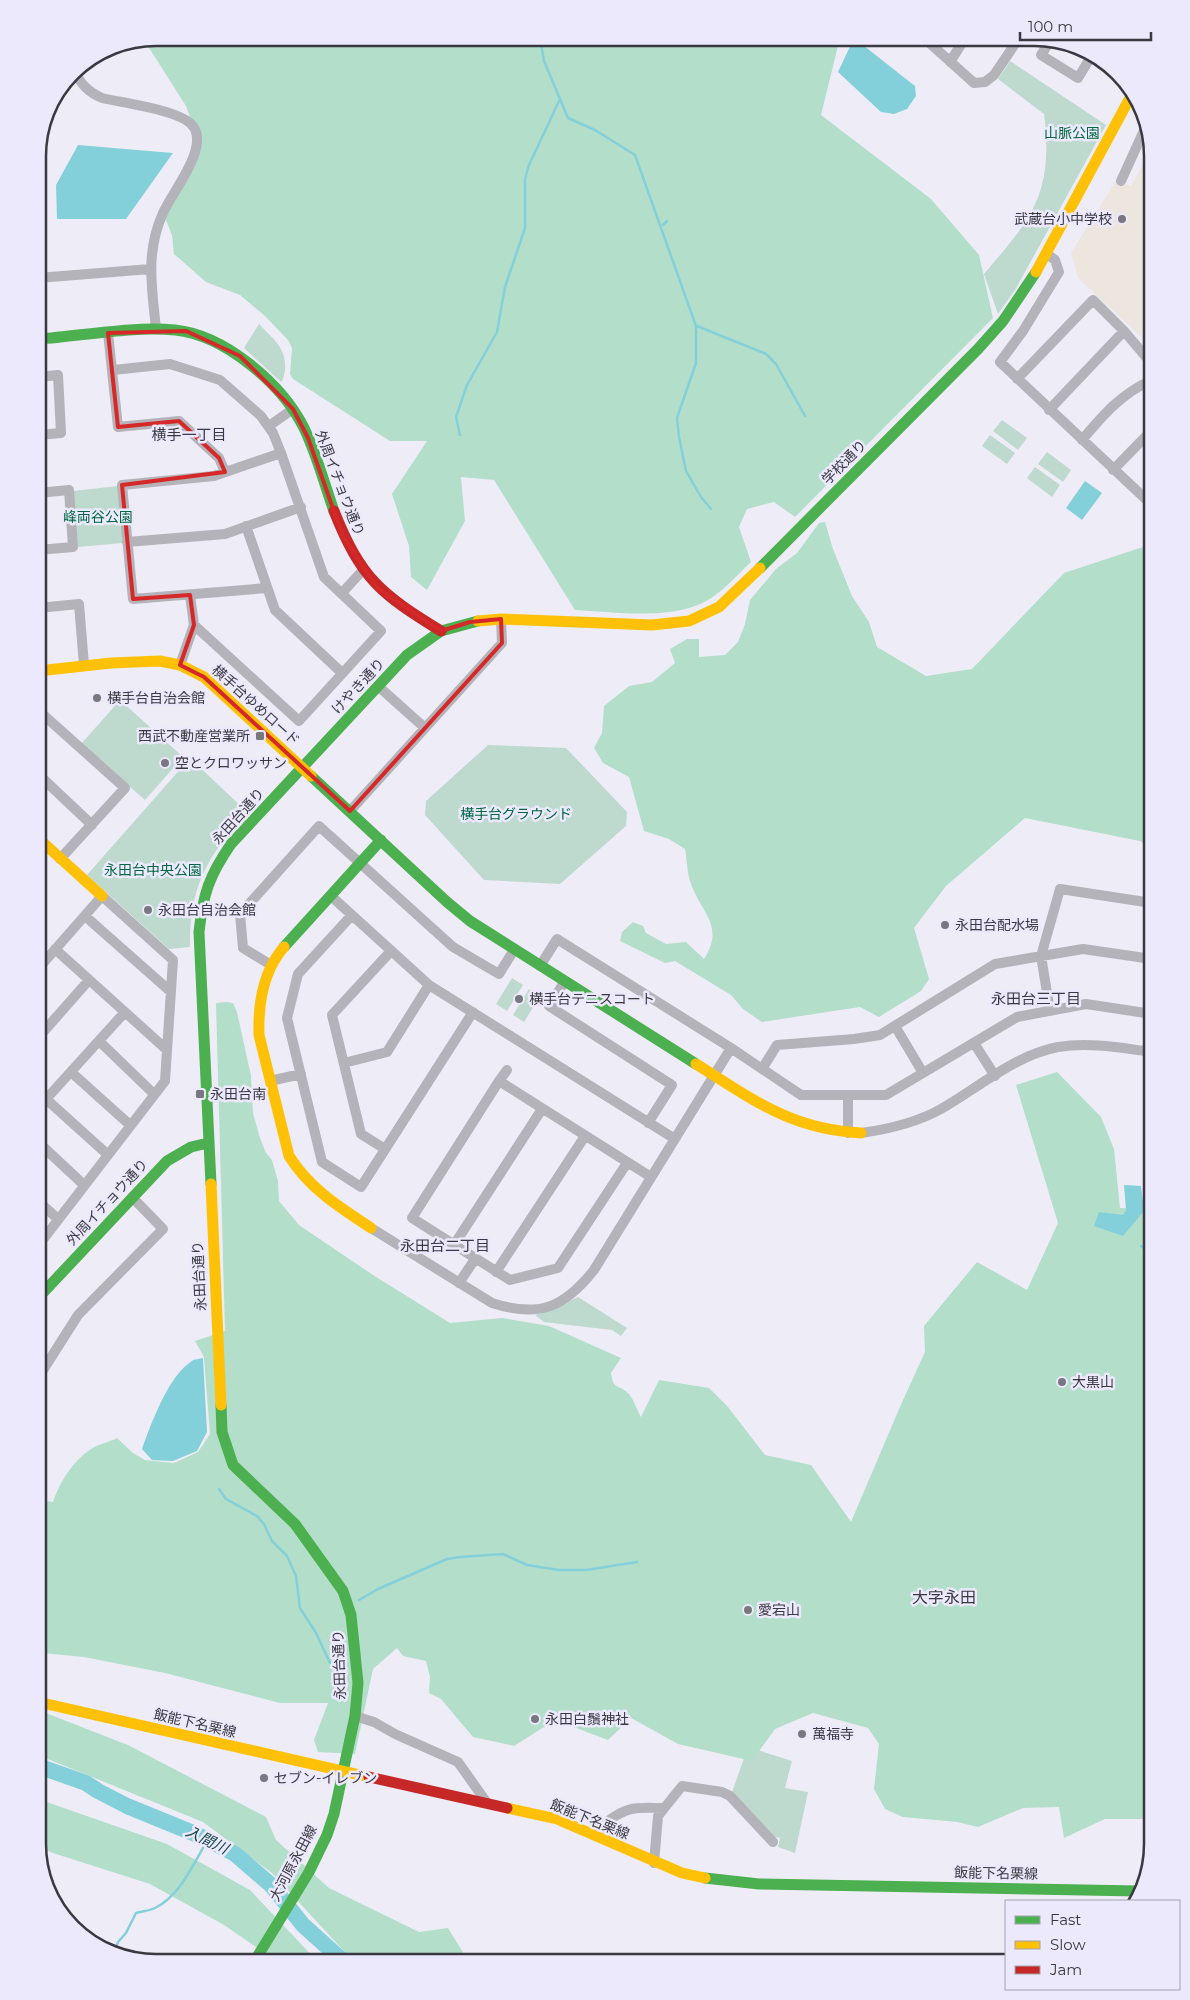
<svg xmlns="http://www.w3.org/2000/svg" width="1190" height="2000" font-family="Montserrat,'Noto Sans JP',sans-serif">
	<style>
		.education { fill: #ece6df }
		.green { fill: #bed9cd }
		.forest { fill: #b3deca }
		.water { fill: #84d0da }
		.lines { fill: none; stroke-linecap: round; stroke-linejoin: round }
		.stream { stroke: #84d0da; stroke-width: 2.5 }
		.river { stroke: #84d0da; stroke-width: 16 }
		.street { stroke: #b3b3b9; stroke-width: 10 }
		.fast { stroke: #4caf50; stroke-width: 11 }
		.slow { stroke: #ffc107; stroke-width: 11 }
		.jam { stroke: #c62828; stroke-width: 11 }
		.marked { fill: none; stroke: #d62828; stroke-width: 4; stroke-linejoin: round }
		.poi-dot { fill: #797881; stroke: #ebe9fb; stroke-width: 2 }
		.labels { text-anchor: middle; stroke-width: 5; stroke-linejoin: round; paint-order: stroke }
		.park-label { font-size: 14px; fill: #006842; stroke: #ebe9fb }
		.poi-label { font-size: 14px; fill: #3a3941; stroke: #ebe9fb; text-anchor: start }
		.street-label { font-size: 14px; fill: #3a3941; stroke: #ebe9fb }
		.neighbourhood-label { font-size: 15px; fill: #3a3941; stroke: #ebe9fb }
		.water-label { font-size: 15px; font-style: italic; fill: #14464a; stroke: #ebe9fb }
		.quarter-label { font-size: 16px; fill: #3a3941; stroke: #ebe9fb }
		.rim { fill: none; stroke: #3a3941; stroke-width: 2.5 }
	</style>
	<rect width="100%" height="100%" fill="#eeedf7"/>
	<path class="education" d="M1151,151L1152,156V347L1078,278L1071,253L1117,179L1131,186Z"/>
	<path class="green" d="M1010,61L1106,125L1015,290L998,314L984,274C1003,251 1025,228 1036,202C1048,175 1048,141 1044,114L998,79Z
		M259,324C274,340 287,348 285,371C284,376 284,378 281,382L244,348Z
		M1002,420L1027,438L1018,450L993,431Z
		M990,435L1015,453L1007,464L982,446Z
		M1047,452L1071,470L1063,482L1038,464Z
		M1035,467L1060,485L1052,497L1027,478Z
		M118,486L123,543L78,547L73,491Z
		M120,700L183,757L145,800L81,744Z
		M488,745L566,748L627,812L626,826L560,884L484,880L425,815L426,801Z
		M190,758L247,812C208,856 189,886 190,947L169,949L87,875Z
		M512,978L523,985L507,1011L496,1004Z
		M529,989L540,996L524,1022L513,1015Z
		M578,1297L627,1328L621,1336L612,1330L544,1322L535,1315L549,1311Z
		M748,1747L792,1761L785,1788L808,1792L795,1853L778,1847L780,1838L769,1835L731,1795Z"/>
	<path class="forest" d="M156,38H840L821,115L931,199L979,255L993,318L795,517L774,502L747,509L739,527L751,562C739,573 727,587 714,596C679,622 617,612 575,610L494,480L461,477L465,521L427,590L411,577L409,546L392,494L427,441H390L293,379L290,374L292,348L288,340L265,316L240,295L206,282L174,254L172,235L163,213L193,161V126L186,106L144,40Z
		M825,522L833,549L852,596L869,622L877,647L926,676L972,669L1064,573L1152,544V849L1140,841L1025,818L946,886L914,928L929,979L921,991L879,1017L860,1007L762,1022L743,1009L731,995L675,961L665,963L620,941L622,932L633,922L643,926L646,933L666,944L686,942L704,959C725,926 702,914 691,884C687,873 687,860 685,849L669,839L644,831L629,777L603,763L594,748L602,733L604,706L629,686L652,682L675,663L670,649L687,639H699V657L725,655L738,642L745,624L750,600L776,569L797,553L819,523Z
		M227,1002L233,1003L237,1012L251,1076L253,1113L260,1138L266,1153L272,1160L278,1181L279,1201L299,1225L373,1275L450,1323L502,1318L549,1326L621,1358L611,1373C613,1391 620,1384 629,1394C634,1400 637,1410 641,1417L659,1380L709,1388L728,1407L765,1455L811,1465L851,1522L899,1409L925,1352L924,1326L977,1262L1027,1290L1058,1223L1016,1085L1057,1072L1101,1117L1114,1149L1120,1208L1140,1209L1152,1170V1819H1105L1064,1838L1059,1807L1023,1808L978,1827L957,1822L903,1817L885,1809L874,1789L879,1744L868,1728L813,1713L775,1729L752,1761L678,1744L631,1718L608,1740L555,1720L514,1746L473,1737L441,1699L429,1693L430,1677L426,1661L403,1656L397,1648L373,1669L355,1754L318,1752L314,1740L328,1703H280L165,1673L84,1657L42,1653L38,1672V1500L53,1502C60,1481 73,1461 91,1449C99,1444 109,1442 117,1438L133,1453L145,1460L174,1463L198,1452L210,1434L204,1357L195,1341L225,1331L216,1003Z
		M38,1710L128,1745L266,1817L276,1840L329,1888L419,1932L448,1928L469,1962H354L272,1873L203,1822L38,1755Z
		M38,1799L167,1844L250,1890L318,1962H278L224,1925L150,1884L53,1853L38,1845Z"/>
	<path class="water" d="M854,38L915,86L916,96L907,109L894,114L881,112L838,72Z
		M78,145L173,153L126,219H57L56,185Z
		M1085,481L1102,493L1082,520L1066,508Z
		M1124,1185L1141,1186L1144,1211L1123,1236L1094,1226L1099,1212L1123,1215L1126,1210Z
		M203,1358L207,1432L197,1451L173,1461L152,1460L142,1449C151,1424 168,1376 192,1361C194,1359 200,1359 203,1358Z"/>
	<g class="lines">
		<path class="stream" d="M540,38L544,61L568,118L595,130L635,155L696,326V363L677,418L679,437L686,471L701,497L711,509
			M835,38L847,42
			M663,225L667,221
			M697,326L766,354L776,364L805,416
			M460,435L456,417L467,385L497,332L505,287L525,228V179L529,165L560,99
			M1141,1246L1152,1254
			M219,1489L226,1499L257,1516L264,1524L272,1541L287,1556L296,1576L300,1608L316,1633L330,1663
			M359,1600L378,1589L447,1559L460,1557L503,1554L527,1565L559,1570H586L637,1562
			M116,1947L118,1942L126,1933L136,1913C142,1911 149,1911 155,1908C180,1896 194,1863 208,1839"/>
		<path class="river" d="M38,1766L86,1783L98,1791L127,1806L198,1835L235,1854L271,1885L303,1925L344,1962"/>
		<path class="street" d="M924,38L974,83L985,82L994,75L1019,38
			M1050,41L1041,55L1078,78L1092,55
			M950,62L965,38
			M74,71C81,84 88,92 102,98C123,103 179,110 192,125C211,146 172,192 163,213C145,253 152,288 156,329
			M1121,181L1146,126
			M1046,253L1055,260L1059,272L1023,331L1000,362L1152,505
			M38,278L150,269
			M108,333L118,427L179,421L219,458L225,472
			M113,370L170,364L220,380L261,416L273,433L281,453L324,577L381,631L299,721L194,625
			M1017,379L1093,300L1124,331L1152,364
			M1049,410L1124,331
			M269,426L293,409
			M38,435L61,433L58,375L38,377
			M1082,440C1103,415 1122,393 1152,380
			M1113,470L1152,430
			M246,526L275,610L342,673
			M127,542L225,534L301,507
			M38,550L73,547L69,490L38,493
			M267,588L133,599L122,485L214,476L281,453
			M342,593L363,570
			M38,608L79,604L84,665
			M180,665L194,625L190,595
			M378,686L425,728
			M38,710L125,788L60,859
			M38,774L92,825
			M350,811L502,643L501,619
			M38,880L40,877L38,874
			M331,896L429,985L675,1139
			M352,915L298,974L287,1018L322,1162L361,1187L473,1012
			M85,916L171,992
			M55,949L167,1050
			M271,965L243,948L240,914L319,826L453,947L499,974L514,950
			M540,966L557,939L731,1048L801,1095H886L1017,1017L1086,1004L1152,1014
			M565,981L549,1006L672,1085L648,1123
			M1050,1011L1041,956L1060,889L1152,903
			M895,1026L923,1073
			M38,1038L89,980
			M99,1041L154,1094
			M974,1043L995,1076
			M344,1063L387,1052L429,985
			M762,1069L777,1045L854,1039L880,1035L995,964L1083,949L1152,959
			M71,1072L130,1125
			M270,1081L301,1074
			M499,1081L507,1070
			M46,1099L107,1154
			M38,1108L125,1012
			M848,1133V1095
			M861,1133C890,1129 916,1123 941,1109C978,1088 1015,1055 1058,1047C1090,1042 1121,1048 1152,1052
			M38,1142L84,1185
			M385,1149L361,1134L332,1015L391,951
			M627,1163L558,1268L510,1280L412,1218L499,1081L651,1177
			M38,1201L58,1219
			M371,1228L492,1303C539,1318 564,1308 594,1270L731,1048
			M454,1245L542,1109
			M38,1246L165,1081L173,960L102,896L38,969
			M496,1272L585,1136
			M459,1283L475,1259
			M38,1378L78,1315L163,1229L132,1197
			M355,1716L374,1722L395,1734L458,1762L487,1803
			M596,1835C598,1828 602,1826 608,1821C630,1805 638,1808 664,1808
			M654,1863L658,1816L682,1786L722,1792L730,1796L773,1842"/>
		<path class="fast" d="M38,339C83,336 130,326 175,330C225,335 282,384 304,428C317,455 324,483 334,511
			M760,568L978,349L1003,321L1036,272
			M311,776L447,902L470,921L696,1064
			M284,947L381,840
			M211,1184L199,932C203,894 209,876 231,844L407,655L441,631L478,621
			M38,1298L167,1161L191,1147L208,1143
			M221,1405L222,1432L233,1465L295,1524L343,1591L351,1615L358,1683L355,1716L334,1814L327,1835L309,1872L254,1962
			M705,1878L759,1884L1138,1891"/>
		<path class="slow" d="M1036,272L1132,94
			M478,621L501,619L652,625L689,621L719,607L760,568
			M38,671L111,663L160,661L180,665L204,677L311,776
			M38,838L102,896
			M284,947C263,971 258,1004 259,1035L289,1156C310,1189 339,1207 371,1228
			M696,1064C754,1100 790,1129 861,1133
			M211,1184L221,1405
			M38,1702L369,1777
			M507,1808L557,1819L682,1873L705,1878"/>
		<path class="jam" d="M334,511C361,579 381,594 441,631
			M369,1777L507,1808
			M87,1939L116,1951"/>
	</g>
	<path class="marked" d="M186,331L240,356L293,409L308,438L342,534L377,588L441,631L470,622L501,619L502,643L350,811L204,677L180,665L194,625L190,595L133,599L122,485L225,472L219,458L179,421L118,427L108,333Z"/>
	<g class="poi-dot">
		<circle cx="1122" cy="219" r="5"/>
		<circle cx="97" cy="698" r="5"/>
		<rect x="255" y="731" width="10" height="10" rx="2.5"/>
		<circle cx="165" cy="763" r="5"/>
		<circle cx="148" cy="910" r="5"/>
		<circle cx="945" cy="925" r="5"/>
		<circle cx="519" cy="999" r="5"/>
		<rect x="195" y="1089" width="10" height="10" rx="2.5"/>
		<circle cx="1062" cy="1382" r="5"/>
		<circle cx="748" cy="1610" r="5"/>
		<circle cx="535" cy="1719" r="5"/>
		<circle cx="802" cy="1734" r="5"/>
		<circle cx="264" cy="1778" r="5"/>
	</g>
	<g class="labels">
		<g class="park-label">
			<text x="1072" y="138">山脈公園</text>
			<text x="98" y="522">峰両谷公園</text>
			<text x="516" y="819">横手台グラウンド</text>
			<text x="153" y="875">永田台中央公園</text>
		</g>
		<g class="poi-label">
			<text x="1112" y="224" text-anchor="end">武蔵台小中学校</text>
			<text x="107" y="703">横手台自治会館</text>
			<text x="250" y="741" text-anchor="end">西武不動産営業所</text>
			<text x="175" y="768">空とクロワッサン</text>
			<text x="158" y="915">永田台自治会館</text>
			<text x="955" y="930">永田台配水場</text>
			<text x="529" y="1004">横手台テニスコート</text>
			<text x="210" y="1099">永田台南</text>
			<text x="1072" y="1387">大黒山</text>
			<text x="758" y="1615">愛宕山</text>
			<text x="545" y="1724">永田白鬚神社</text>
			<text x="812" y="1739">萬福寺</text>
			<text x="274" y="1783">セブン-イレブン</text>
		</g>
		<g class="street-label">
			<text transform="translate(844 462) rotate(-45)" y="5">学校通り</text>
			<text transform="translate(340 483) rotate(69)" y="5">外周イチョウ通り</text>
			<text transform="translate(358 686) rotate(-47)" y="5">けやき通り</text>
			<text transform="translate(256 705) rotate(42)" y="5">横手台ゆめロード</text>
			<text transform="translate(238 816) rotate(-48)" y="5">永田台通り</text>
			<text transform="translate(107 1202) rotate(-47)" y="5">外周イチョウ通り</text>
			<text transform="translate(199 1276) rotate(-93)" y="5">永田台通り</text>
			<text transform="translate(339 1665) rotate(-92)" y="5">永田台通り</text>
			<text transform="translate(195 1723) rotate(13)" y="5">飯能下名栗線</text>
			<text transform="translate(590 1819) rotate(22)" y="5">飯能下名栗線</text>
			<text transform="translate(293 1863) rotate(-62)" y="5">大河原永田線</text>
			<text transform="translate(996 1873) rotate(1)" y="5">飯能下名栗線</text>
		</g>
		<g class="neighbourhood-label">
			<text x="189" y="440">横手一丁目</text>
			<text x="1036" y="1004">永田台三丁目</text>
			<text x="445" y="1251">永田台二丁目</text>
		</g>
		<g class="water-label">
			<text transform="translate(207 1840) rotate(26)" y="5">入間川</text>
		</g>
		<g class="quarter-label">
			<text x="944" y="1603">大字永田</text>
		</g>
	</g>
	<path d="M0 0H1190V2000H0ZM156 46H1034A110 110 0 0 1 1144 156V1844A110 110 0 0 1 1034 1954H156A110 110 0 0 1 46 1844V156A110 110 0 0 1 156 46Z" fill="#ebe9fb" fill-rule="evenodd"/>
	<path class="rim" d="M156 46H1034A110 110 0 0 1 1144 156V1844A110 110 0 0 1 1034 1954H156A110 110 0 0 1 46 1844V156A110 110 0 0 1 156 46Z"/>
	<rect x="1005" y="1900" width="175" height="90" fill="#ebe9fb" stroke="#a4a3b1"/>
	<rect x="1015" y="1916" width="25" height="8" fill="#4caf50" stroke="#a4a3b1"/>
	<text x="1050" y="1925" font-size="15" fill="#3a3941">Fast</text>
	<rect x="1015" y="1941" width="25" height="8" fill="#ffc107" stroke="#a4a3b1"/>
	<text x="1050" y="1950" font-size="15" fill="#3a3941">Slow</text>
	<rect x="1015" y="1966" width="25" height="8" fill="#c62828" stroke="#a4a3b1"/>
	<text x="1050" y="1975" font-size="15" fill="#3a3941">Jam</text>
	<path d="M1020 32v8h131v-8" fill="none" stroke="#3a3941" stroke-width="2.5"/>
	<text x="1028" y="32" font-size="15" fill="#3a3941" stroke="#ebe9fb" stroke-width="4" paint-order="stroke">100 m</text>
</svg>
